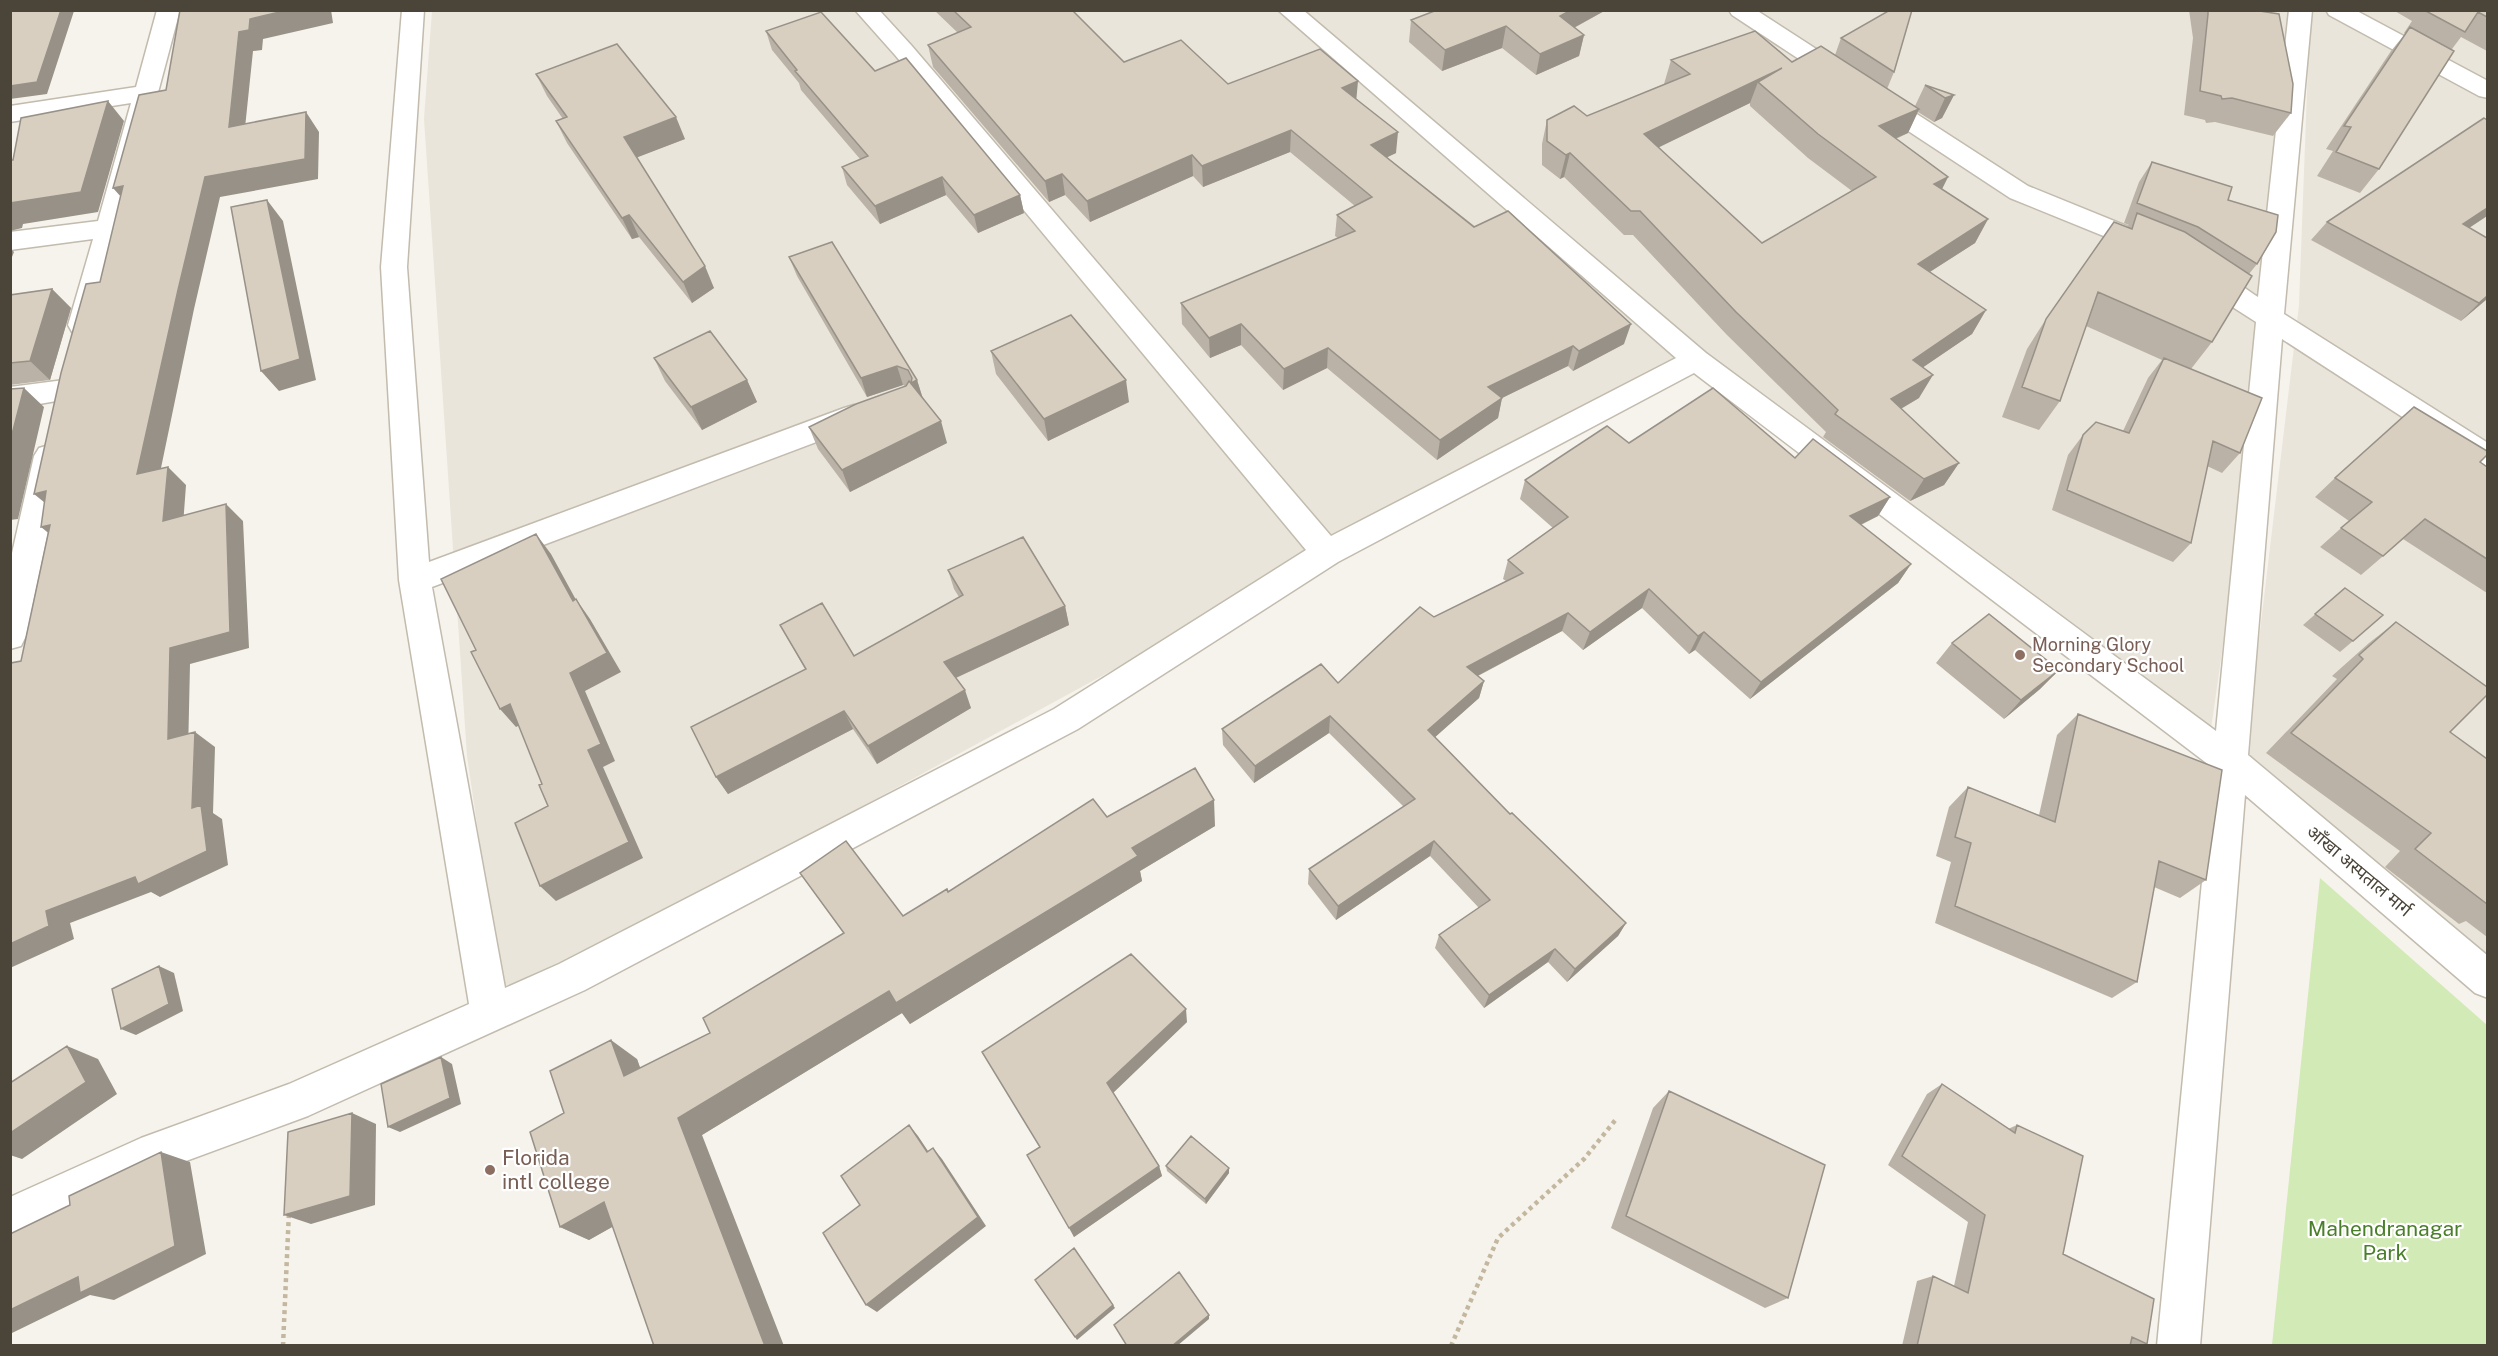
<svg xmlns="http://www.w3.org/2000/svg" width="2498" height="1356" font-family="'Public Sans','Noto Sans Devanagari',sans-serif">
	<style>
		.residential { fill: #eae5da }
		.green { fill: #d2eab5 }
		.lines { fill: none; stroke-linecap: round; stroke-linejoin: round }
		.minor-casing { stroke: #c2bbae; stroke-width: 3 }
		.path { stroke: #c4b79f; stroke-width: 4.5; stroke-dasharray: 4 4; stroke-linecap: butt }
		.minor { fill: #fff; fill-rule: evenodd }
		.wall { fill: #bab2a6; fill-rule: evenodd }
		.shaded-wall { fill: #979187 }
		.building { fill: #d8cfc1; stroke: #979187; stroke-width: 1.5; fill-rule: evenodd }
		.education-dot { fill: #8d6e63; stroke: #fff; stroke-width: 2 }
		.labels { text-anchor: middle; stroke-width: 4.5; stroke-linejoin: round; paint-order: stroke }
		.education-label { font-size: 18px; fill: #785e54; stroke: #fff; text-anchor: start }
		.street-label { font-size: 18px; fill: #4b4439; stroke: #fff }
		.near-education-label { font-size: 21px; fill: #785e54; stroke: #fff; text-anchor: start }
		.near-park-label { font-size: 21px; fill: #4a7f2a; stroke: #fff }
	</style>
	<rect width="100%" height="100%" fill="#f6f3ec"/>
	<path class="residential" d="M432,11H2291L2270,317L2211,729L1695,353L503,1002L467,756L424,119Z
		M2310,11H2487V970L2244,765L2299,305Z"/>
	<path class="green" d="M2320,878L2487,1025V1345H2272Z"/>
	<g class="lines">
		<g class="minor-casing">
			<path id="minor" d="M157,10H180L96,325L92,332L82,335L72,332L68,325L93,239L10,250V232L98,221L131,103L10,122V106L136,87Z
				M402,10H424L407,267L429,562L844,408L854,405L864,408L869,416L864,424L432,587L505,988L559,964L1054,709L1306,550L895,55L855,10H879L911,45L1331,536L1676,358L1278,10H1303L1706,353L2216,731L2256,322L2192,281L2189,274L2192,267C2215,261 2240,286 2258,297L2289,10H2312L2284,314L2488,443V469L2478,466L2282,339L2248,755L2488,956V998L2475,993L2245,795L2200,1346H2157L2213,768L1694,373L1338,562L1078,729L585,990L308,1116L148,1175L10,1238V1197L141,1138L289,1084L469,1004L399,580L381,267Z
				M1729,10H1756L2028,186L2161,240L2165,246L2161,252L2152,255L2143,252L2010,198L1732,15Z
				M2326,10H2355L2488,81V98L2479,96L2329,15Z
				M64,380L74,384L78,391L74,398L10,409V387Z
				M49,445L59,448L64,456L26,636L21,646L10,649V562L34,456L39,448Z"/>
		</g>
		<path class="path" d="M283,1346L289,1211
			M1451,1346L1498,1238L1584,1159L1617,1118"/>
		<use href="#minor" class="minor"/>
	</g>
	<path class="wall" d="M934,10H1072L1124,62L1228,84L1357,99L1396,153L1387,157L1624,344L1573,371L1568,366L1502,398L1498,418L1437,460L1327,368L1283,390L1241,345L1210,358L1182,324L1181,303L1338,238L1335,236L1337,215L1355,206L1290,152L1203,187L1193,176L1090,222L1065,195L1049,202L933,67L928,45L958,33Z
		M1437,10H1606L1574,28L1584,35L1579,56L1536,75L1502,48L1442,71L1409,42L1411,20Z
		M2189,10H2253L2291,113L2273,136L2215,122L2206,123L2205,120L2184,115L2193,38Z
		M2393,10H2487V51L2461,37L2452,49L2379,169L2360,193L2317,176L2333,151L2326,149L2391,51L2405,34L2404,33L2412,21Z
		M766,31L875,71L1020,195L1024,213L978,233L946,195L880,224L847,185L842,167L860,159L801,90L799,83L772,50Z
		M1841,38L1894,72L1887,89L1915,106L1925,85L1954,95L1942,118L1934,122L1918,112L1908,133L1896,139L1948,177L1942,189L1988,219L1975,243L1930,272L1986,310L1972,334L1923,367L1919,398L1901,409L1959,463L1944,485L1910,501L1823,437L1826,432L1727,335L1633,235H1624L1564,177L1560,179L1542,165V144L1547,120L1587,116L1664,84L1671,60L1792,62L1835,55ZM1750,103V106L1808,158L1852,191L1762,243L1658,147Z
		M536,74L685,139L637,157L714,288L692,303L639,237L632,239L567,143L556,121L563,119L547,96Z
		M2487,120V216L2469,228L2487,299L2461,321L2311,240L2327,222Z
		M2152,162L2228,200L2257,264L2249,274L2212,342L2191,369L2240,453L2222,473L2207,466L2191,543L2173,562L2052,510L2068,455L2083,435L2123,431L2148,378L2162,360L2086,326L2060,401L2039,430L2002,417L2027,349L2046,319L2129,225L2124,223L2139,182Z
		M832,242L917,380L922,396L947,443L850,492L818,449L809,427L905,386L903,385L867,397L797,276L789,257Z
		M52,289L71,308L50,380L10,385V295Z
		M991,351L1129,402L1048,441L996,374Z
		M654,358L747,380L757,402L702,430L665,381Z
		M1629,443L1795,458L1890,497L1878,516L1861,525L1911,564L1898,583L1750,699L1695,650L1689,654L1642,608L1583,650L1562,631L1478,676L1484,681L1479,698L1435,737L1510,814L1626,923L1618,936L1567,982L1548,962L1484,1008L1435,948L1439,935L1479,908L1430,856L1336,920L1308,884L1309,869L1404,807L1329,733L1254,783L1223,745L1222,729L1338,683L1434,617L1506,581L1503,579L1508,560L1553,528L1520,499L1525,480Z
		M2480,462L2487,467V593L2403,539L2361,575L2320,547L2349,521L2315,497L2335,478Z
		M948,570L1065,606L1069,625L956,678L971,708L877,764L853,729L728,794L716,777L805,669L780,625L854,656L959,597L954,589Z
		M2345,588L2353,641L2340,652L2303,625Z
		M2396,622L2450,732L2487,759V937L2466,921L2459,924L2385,867L2400,851L2266,753L2337,679L2332,676L2369,643Z
		M1952,643L2059,670L2040,689L2004,719L1936,663Z
		M2078,714L2206,880L2180,898L2154,887L2137,982L2112,998L1935,923L1951,862L1936,856L1949,807L1968,787L2039,815L2057,735Z
		M1107,817L1215,826L1140,871L1142,881L910,1024L902,1013L702,1135L613,1226L589,1240L560,1227L564,1113L637,1059L640,1068L710,1033L844,934L800,873L903,916L948,892Z
		M1187,1022L1113,1092L1159,1166L1162,1176L1074,1237L1040,1147L982,1052Z
		M1942,1084L2008,1129L2017,1125L2063,1254L2147,1344L2141,1346H1902L1917,1281L1933,1276L1954,1286L1968,1222L1888,1165L1927,1094Z
		M1669,1091L1788,1298L1765,1308L1611,1228L1653,1108Z
		M1166,1166L1229,1168V1173L1206,1204L1167,1171Z"/>
	<path class="shaded-wall" d="M61,10L74,11L47,94L10,99V86Z
		M288,10H331L333,23L263,39L262,50L253,51L243,147L229,127L239,32L250,19Z
		M1571,10H1606L1555,38L1560,16Z
		M1506,26L1502,48L1442,71L1445,50Z
		M1584,35L1579,56L1536,75L1540,54Z
		M1782,68L1758,82L1750,103L1637,158L1644,134Z
		M1358,81L1356,103L1342,88Z
		M1954,95L1942,118L1934,122L1945,98Z
		M108,101L124,121L98,212L23,224L22,228L10,231V203Z
		M1919,109L1908,133L1868,150L1879,126Z
		M306,112L319,132L318,179L220,197L194,309L156,492L137,474L178,290L205,177Z
		M676,117L685,139L633,159L624,137Z
		M1291,130L1290,152L1203,187L1202,166Z
		M1398,132L1396,153L1369,166L1371,145Z
		M1570,153L1564,177L1560,179L1566,155Z
		M1192,155L1193,176L1090,222L1087,201Z
		M1062,174L1065,195L1049,202L1045,181Z
		M942,177L946,195L880,224L875,206Z
		M1948,177L1936,201L1934,184Z
		M123,186L130,207L113,188Z
		M1020,195L1024,213L978,233L974,215Z
		M267,200L283,221L316,380L279,391L261,371Z
		M2487,208V216L2446,243L2463,224Z
		M629,215L639,237L632,239L622,218Z
		M1988,219L1975,243L1906,287L1918,264Z
		M10,248L14,252L10,262Z
		M705,266L714,288L692,303L683,282Z
		M52,289L71,308L50,380L30,361Z
		M2487,296V299L2461,321L2479,303Z
		M1986,310L1972,334L1900,383L1913,360Z
		M1241,324V345L1210,358L1209,338Z
		M1631,324L1624,344L1573,371L1579,351Z
		M1573,346L1568,366L1502,398L1498,418L1437,460L1440,440L1488,387Z
		M1328,348L1327,368L1283,390L1284,369Z
		M897,366L903,385L867,397L861,378Z
		M1933,375L1919,398L1878,422L1891,399Z
		M747,380L757,402L702,430L691,407Z
		M917,380L923,399L911,383Z
		M1126,380L1129,402L1048,441L1044,419Z
		M24,388L44,407L18,519L10,520V442Z
		M941,421L947,443L850,492L842,470Z
		M1959,463L1944,485L1910,501L1924,479Z
		M168,467L186,485L182,539L163,521Z
		M46,491L55,511L34,494Z
		M1890,497L1878,516L1839,535L1850,516Z
		M226,504L243,521L249,648L190,664L188,754L168,739L170,648Z
		M50,525L62,544L41,527Z
		M536,534L551,554L587,620L573,601Z
		M1911,564L1898,583L1750,699L1761,682Z
		M1649,589L1642,608L1583,650L1590,632Z
		M576,599L590,619L621,672L585,691L615,761L603,767L643,858L556,901L540,886L570,673Z
		M1065,606L1069,625L951,680L944,662Z
		M1568,613L1562,631L1462,684L1467,667Z
		M1704,632L1695,650L1689,654L1698,636Z
		M2059,670L2040,689L2004,719L2021,700Z
		M1484,681L1479,698L1424,747L1428,730Z
		M965,690L971,708L877,764L868,746Z
		M510,704L526,722L516,727L500,709Z
		M844,711L853,729L728,794L716,777Z
		M1330,716L1329,733L1254,783L1255,766Z
		M195,732L215,747L213,813L222,819L228,865L160,897L151,892L70,923L74,939L10,968V944L46,911L192,808Z
		M1214,800L1215,826L1140,871L1142,881L910,1024L902,1013L702,1135L784,1346H765L678,1118L889,991Z
		M1434,841L1430,856L1336,920L1338,906Z
		M1626,923L1618,936L1567,982L1575,969Z
		M1555,949L1548,962L1484,1008L1489,995Z
		M159,966L174,973L183,1011L136,1035L121,1029Z
		M1186,1009L1187,1022L1111,1095L1107,1083Z
		M611,1040L637,1059L650,1095L624,1076Z
		M67,1046L98,1059L117,1094L22,1159L10,1155V1133Z
		M441,1057L452,1064L461,1104L400,1132L388,1127Z
		M352,1113L376,1124L375,1205L311,1224L284,1215Z
		M909,1125L918,1136L936,1163L927,1152Z
		M933,1148L942,1159L986,1226L877,1312L866,1305Z
		M161,1152L190,1162L206,1254L114,1300L90,1295L12,1333H10V1310Z
		M1159,1166L1162,1176L1074,1237L1069,1228Z
		M1229,1168V1173L1206,1204L1205,1199Z
		M604,1202L632,1216L589,1240L560,1227Z
		M1113,1305L1115,1308L1077,1340L1075,1337Z
		M1209,1315V1319L1177,1346H1172Z"/>
	<path class="building" d="M10,10H61L37,82L10,86Z
		M180,10H288L250,19L249,30L239,32L229,127L306,112L305,159L205,177L178,290L137,474L168,467L163,521L226,504L230,632L170,648L168,739L195,732L192,808L201,805L207,851L138,884L135,877L46,911L49,926L10,944V672L11,663L21,661L50,525L41,527L46,491L34,494L61,373L86,284L100,282L123,186L113,188L139,95L166,90Z
		M953,10H1072L1124,62L1181,40L1228,84L1320,49L1358,81L1342,88L1398,132L1371,145L1474,227L1508,211L1631,324L1579,351L1573,346L1488,387L1502,398L1440,440L1328,348L1284,369L1241,324L1209,338L1181,303L1355,231L1337,215L1372,197L1291,130L1202,166L1192,155L1087,201L1062,174L1045,181L928,45L971,27Z
		M1437,10H1571L1560,16L1584,35L1540,54L1506,26L1445,50L1411,20Z
		M1890,10H1912L1894,72L1841,38Z
		M2208,10H2253L2279,14L2293,84L2291,113L2232,98L2222,99L2221,96L2200,91L2208,14Z
		M2424,10H2487V17L2478,12L2465,32Z
		M821,12L875,71L906,58L1020,195L974,215L942,177L875,206L842,167L868,156L795,71L797,70L766,31Z
		M2410,27L2454,51L2379,169L2336,152L2351,127L2344,126Z
		M1755,31L1792,62L1821,46L1919,109L1879,126L1948,177L1934,184L1988,219L1918,264L1986,310L1913,360L1933,375L1891,399L1959,463L1924,479L1835,414L1838,410L1736,312L1640,211H1631L1570,153L1566,155L1547,141V120L1574,106L1587,116L1690,74L1671,60ZM1782,68L1758,82L1818,134L1876,177L1762,243L1644,134Z
		M617,44L676,117L624,137L705,266L683,282L629,215L622,218L556,121L567,117L536,74Z
		M1925,85L1954,95L1945,98Z
		M108,101L81,192L10,203V160H13L21,118Z
		M2484,118L2487,120V208L2463,224L2487,238V296L2479,303L2327,222Z
		M2152,162L2232,187L2228,200L2278,215L2276,232L2257,264L2198,227L2137,203Z
		M267,200L300,359L261,371L231,207Z
		M2137,213L2185,232L2252,276L2212,342L2098,292L2060,401L2022,387L2046,319L2114,222L2132,229Z
		M832,242L917,380L911,383L912,378L908,370L897,366L861,378L789,257Z
		M52,289L30,361L10,363V295Z
		M1071,315L1126,380L1044,419L991,351Z
		M710,331L747,380L691,407L654,358Z
		M2164,358L2262,398L2240,453L2213,441L2191,543L2067,490L2083,435L2096,422L2129,433Z
		M909,381L941,421L842,470L809,427L856,404L906,386Z
		M24,388L10,442V389Z
		M1713,388L1795,458L1813,439L1890,497L1850,516L1911,564L1761,682L1704,632L1698,636L1649,589L1590,632L1568,613L1467,667L1484,681L1428,730L1510,814L1512,813L1626,923L1575,969L1555,949L1489,995L1439,935L1490,900L1434,841L1338,906L1309,869L1415,799L1330,716L1255,766L1222,729L1321,664L1338,683L1420,607L1434,617L1523,573L1508,560L1568,517L1525,480L1607,426L1629,443Z
		M2414,407L2487,451V455L2480,462L2487,467V559L2425,519L2383,556L2341,528L2372,502L2335,478Z
		M536,534L573,601L576,599L607,653L570,673L601,744L588,750L629,842L540,886L515,823L548,806L539,785L542,784L510,704L500,709L471,652L476,650L441,579Z
		M1023,537L1065,606L944,662L965,690L868,746L844,711L716,777L691,727L806,669L780,625L822,603L854,656L963,595L948,570Z
		M2345,588L2383,615L2353,641L2315,614Z
		M1989,614L2059,670L2021,700L1952,643Z
		M2396,622L2487,687V695L2450,732L2487,759V904L2415,849L2431,833L2291,733L2363,659L2359,655Z
		M2078,714L2222,770L2206,880L2159,861L2137,982L1955,906L1971,843L1955,837L1968,787L2055,822Z
		M1195,768L1214,800L1132,848L1138,856L896,1003L889,991L678,1118L765,1346H654L604,1202L560,1227L530,1132L564,1113L550,1071L611,1040L624,1076L710,1033L703,1018L844,933L800,873L846,841L903,916L947,889L948,892L1093,799L1107,817Z
		M1131,954L1186,1009L1107,1083L1159,1166L1069,1228L1027,1155L1040,1147L982,1052Z
		M159,966L169,1004L121,1029L112,989Z
		M67,1046L86,1082L10,1133V1083Z
		M441,1057L450,1098L388,1127L381,1084Z
		M1942,1084L2015,1133L2017,1125L2083,1156L2063,1254L2154,1299L2147,1344L2132,1337L2130,1346H1917L1933,1276L1968,1293L1985,1215L1902,1156Z
		M1669,1091L1825,1165L1788,1298L1626,1216Z
		M352,1113L350,1196L284,1215L288,1132Z
		M909,1125L927,1152L933,1148L978,1217L866,1305L823,1233L860,1205L841,1176Z
		M1191,1136L1229,1168L1205,1199L1166,1166Z
		M161,1152L175,1246L80,1293L78,1277L10,1310V1234L70,1205L69,1196Z
		M1074,1248L1113,1305L1075,1337L1035,1280Z
		M1179,1272L1209,1315L1172,1346H1127L1114,1325Z"/>
	<g class="education-dot">
		<circle cx="2020" cy="655" r="6"/>
		<circle cx="490" cy="1170" r="6"/>
	</g>
	<g class="labels">
		<g class="education-label">
			<text x="2032" y="651">Morning Glory<tspan x="2032" dy="21">Secondary School</tspan></text>
		</g>
		<g class="street-label">
			<text transform="translate(2359 871) rotate(40)" y="6">आँखा अस्पताल मार्ग</text>
		</g>
		<g class="near-education-label">
			<text x="502" y="1165">Florida<tspan x="502" dy="24">intl college</tspan></text>
		</g>
		<g class="near-park-label">
			<text x="2385" y="1236">Mahendranagar<tspan x="2385" dy="24">Park</tspan></text>
		</g>
	</g>
	<rect width="2498" height="1356" fill="none" stroke="#4b4439" stroke-width="24"/>
</svg>
